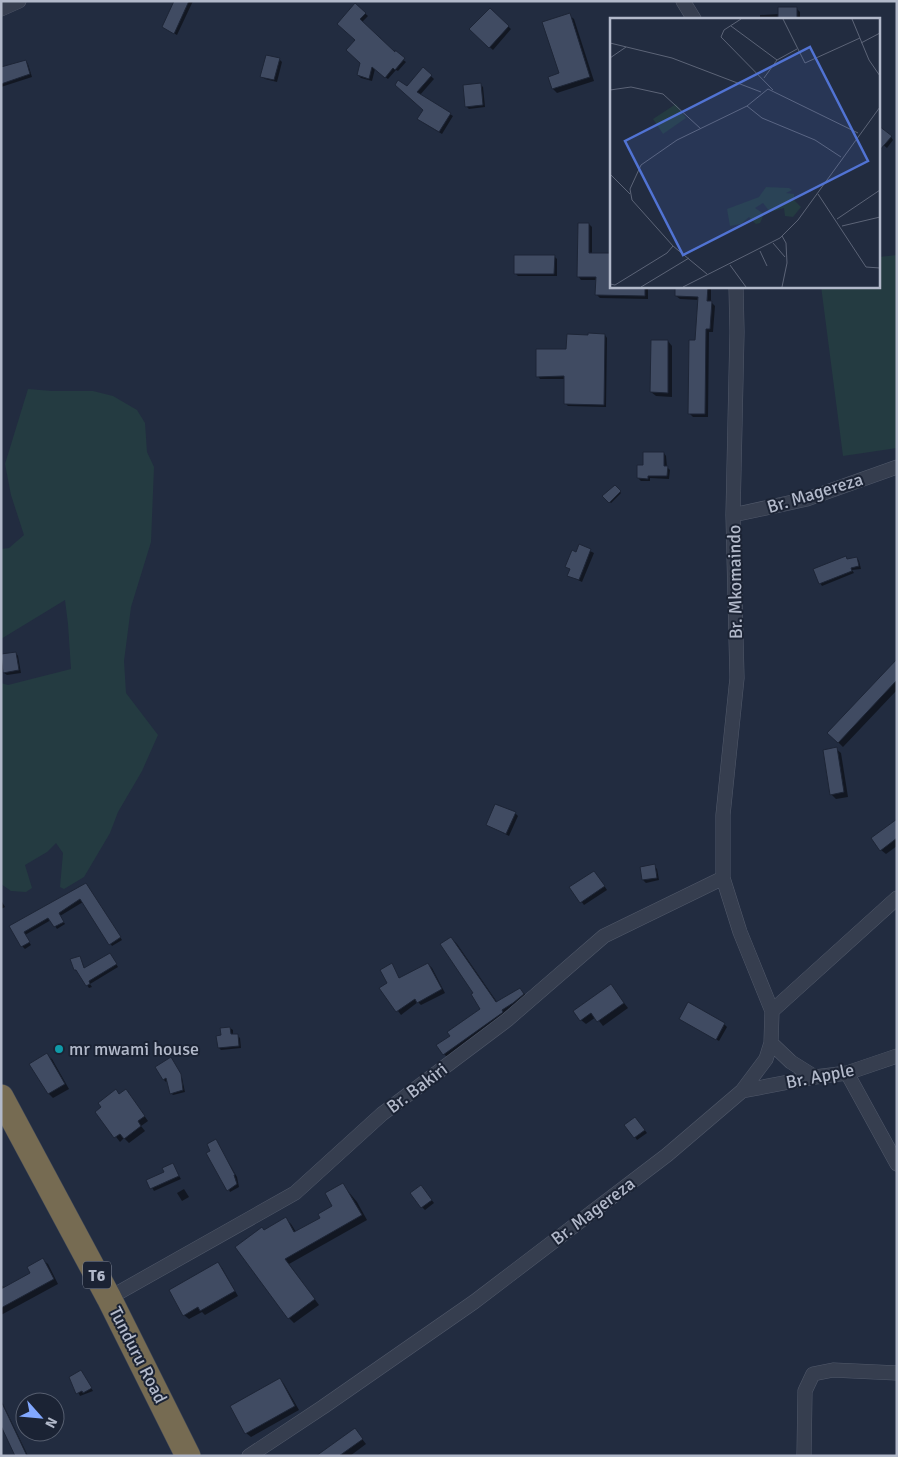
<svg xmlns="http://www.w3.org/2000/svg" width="898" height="1457" font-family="Signika,sans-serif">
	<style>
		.green { fill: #243b41 }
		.shadow { fill: #0007 }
		.building { fill: #404b62; stroke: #1d2536 }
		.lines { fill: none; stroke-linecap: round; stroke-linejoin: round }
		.street-casing { stroke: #51596a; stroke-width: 15 }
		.highway-casing { stroke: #3e4657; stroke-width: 26 }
		.street { stroke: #363e4f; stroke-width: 14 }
		.highway { stroke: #766b52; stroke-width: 25 }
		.culture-dot { fill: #0f9aa8; stroke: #1b2334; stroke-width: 2 }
		.labels { text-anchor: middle; stroke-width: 4; stroke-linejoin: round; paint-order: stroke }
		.shield { fill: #1b2334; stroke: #858c9d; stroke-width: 1 }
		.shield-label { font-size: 16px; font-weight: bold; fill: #b2b9ca }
		.street-label { font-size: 18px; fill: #b2b9ca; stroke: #1b2334 }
		.poi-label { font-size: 18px; fill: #b2b9ca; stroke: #1b2334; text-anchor: start }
		.inset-road { fill: none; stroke: #5c6477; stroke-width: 1 }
		.view { fill: #5173d3; fill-opacity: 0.15; stroke: #5173d3; stroke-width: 2.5 }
		.inset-edge { fill: none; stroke: #b2b9ca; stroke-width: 2.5 }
	</style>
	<rect width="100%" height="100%" fill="#222c40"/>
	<path class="green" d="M897,255V448L843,456L821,286H879V257Z
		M28,389L52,391H93L113,396L137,410L145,423L147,452L154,467L151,542L131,607L124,661L126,693L158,735L142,771L118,812L110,833L84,877L64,889L60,887L63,853L56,843L47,852L25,865L32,888L26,892L11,891L1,884V683L8,685L71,669L68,624L65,600L1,639V549L9,548L24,535L11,495L5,464Z"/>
	<path class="shadow" d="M175,1H193L177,35L166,29Z
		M355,5L368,16L362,22L395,54L406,62L398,71L396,70L388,79L375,69L372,81L361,78L358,75L361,63L357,41Z
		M797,9L800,12V19H760V15L779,14Z
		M490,10L511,29L493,50L470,29Z
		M569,15L574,19L594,81L557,93L553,89L560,74Z
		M279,59L282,62L277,82L265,79L262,76Z
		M26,61L28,64L32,77L1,87V69Z
		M423,69L434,79L420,95L453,116L442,134L422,122L424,110L407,88Z
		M480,84L483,87L485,107L469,109L466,106Z
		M891,137L893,140L887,148L882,144Z
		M589,224L592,227V254L612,286H648V299L600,298L597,295V280H581L578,276Z
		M554,256L557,259V276H518L515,273Z
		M676,286H711V302L715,306L713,332H709L708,417H693L689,413L699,300L680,299L676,296Z
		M605,335L607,338L606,407L568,406L565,403V379H540L538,376L568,350Z
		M668,341L672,346V397L656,396L651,392Z
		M664,453L666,456L667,467L670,470L669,479L650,478V481H641L638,478L644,467Z
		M615,486L621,493L611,503L604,496Z
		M580,546L594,553L582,582L568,575L571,570L567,566L577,554Z
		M846,558L848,560L857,558L859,561L861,569L852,570L854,573L822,586L820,583Z
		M16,653L18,656L21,673L7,675L4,673L1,656Z
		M897,662V690L843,747L829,733Z
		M836,749L841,753L848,797L836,799L831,794Z
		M515,813L518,816L509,836L488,825Z
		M897,821V846L886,854L881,850Z
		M654,866L657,869L659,880L646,883L643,880Z
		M597,875L607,890L584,905L571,888Z
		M88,887L122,940L112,946L83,902L60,916L65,924L57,929L51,920L25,935L31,945L25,949L22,946L10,927Z
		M1,900L5,907L1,909Z
		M451,938L457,944L497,1002L520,990L526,995L450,1060L444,1054L451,1036L482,1009Z
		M110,954L118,967L90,984L92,987L89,988L78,972L75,970L80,957L85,969Z
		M428,964L432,968L445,993L421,1005L418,1002L401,1015L381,988L388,983L391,965L400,979Z
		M611,986L628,1008L603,1026L596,1017L586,1024L581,1020Z
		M684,1021L724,1024L727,1027L719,1041Z
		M230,1028L233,1030V1035H237L240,1038L241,1048L221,1050L219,1048L222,1037Z
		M47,1055L52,1059L69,1089L53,1098L49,1094L31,1064Z
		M173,1061L182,1078L185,1092L173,1095L171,1093L168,1081L166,1082L164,1080L157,1067Z
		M120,1095L130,1096L148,1121L141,1126L145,1131L129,1143L124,1138L120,1142L97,1112Z
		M638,1121L647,1133L637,1140L635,1137Z
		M216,1141L237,1177L239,1187L230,1192L212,1152Z
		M172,1164L181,1179L154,1191L148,1180L166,1172Z
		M343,1185L357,1202L367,1220L289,1264L319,1305L294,1323L289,1318L264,1231L286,1219L291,1224L296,1232L322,1218L333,1207Z
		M184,1189L189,1197L182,1201L177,1193Z
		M423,1189L434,1203L425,1210L422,1207Z
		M43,1260L48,1264L58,1284L1,1315V1285L5,1288L32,1274Z
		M218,1263L222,1268L238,1296L205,1315L202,1312L189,1319L184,1315Z
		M81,1371L93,1391L80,1396L71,1377Z
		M280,1379L284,1384L299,1410L251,1437L246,1433Z
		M1,1402L3,1404L28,1456H16Z
		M355,1430L366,1444L350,1456H318Z"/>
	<path class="building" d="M174,1H189L174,34L162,27Z
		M355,3L366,13L360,19L395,52V50L405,58L395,70L393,68L385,78L372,67L369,79L357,75L360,63L346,50L355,40L337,24Z
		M778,7H797V19H778Z
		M490,8L509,26L489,48L469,29Z
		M570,13L590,77L552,89L548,77L559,73L542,22Z
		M266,55L280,58L274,80L260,77Z
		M26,60L30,74L1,84V67Z
		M423,67L432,75L417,92L451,113L439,132L417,119L423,110L395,85L398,80L407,86Z
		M481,83L483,105L465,107L463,85Z
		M879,126L892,136L879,151Z
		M578,223H589V253H612V286H645V296L595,295L596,277H577Z
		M514,255H555L554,274H514Z
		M675,286H708L707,301H712L710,329H706L705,414H688L689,340H695L698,297L675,296Z
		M588,333L605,334L604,405L564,404V376L536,377V349H566L567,334L588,335Z
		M651,340H668V393L650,392Z
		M643,452H664V466H668L667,476H648V479L637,478V465H643Z
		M615,485L621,491L609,503L602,496Z
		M579,544L591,549L579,580L567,576L570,569L565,567L572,550L576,552Z
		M846,556L847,559L857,557L859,566L851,568L852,571L819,584L813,569Z
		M16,652L19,670L3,673L1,654Z
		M897,659V680L838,743L827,733Z
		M837,747L844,792L830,795L823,750Z
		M495,804L516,812L506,834L486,825Z
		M897,819V838L880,851L871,838Z
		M655,864L657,878L642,880L640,867Z
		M594,871L605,886L580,903L569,887Z
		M86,883L121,937L109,945L80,899L59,913L64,922L54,927L48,918L24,932L30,942L21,947L9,926Z
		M451,937L496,1002L520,988L524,994L513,1003L502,1010L503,1012L502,1013L443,1055L436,1045L450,1036L447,1032L480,1009L471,994L473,993L440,944Z
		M110,953L117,964L89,981L90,984L86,986L76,970H74L70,959L80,956L84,968Z
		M392,963L399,978L428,963L442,989L417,1003L415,999L396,1012L379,988L387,983L380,970Z
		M611,984L624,1003L597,1022L591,1013L580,1021L573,1011Z
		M688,1002L725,1023L716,1040L679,1019Z
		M230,1027L231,1034H238L239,1046L218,1048L216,1036L221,1035L220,1028Z
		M47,1053L65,1084L48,1094L29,1064Z
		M171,1057L181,1074L183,1090L170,1094L166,1078L163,1080L155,1067Z
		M116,1089L119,1094L126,1089L145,1116L138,1121L141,1126L124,1139L120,1134L114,1138L95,1112L101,1107L98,1103Z
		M635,1117L645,1130L634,1138L624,1125Z
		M216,1139L235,1175H234L237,1184L227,1191L206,1153L210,1151L207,1144Z
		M173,1163L179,1176L150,1189L146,1180L164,1172L162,1168Z
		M343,1183L362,1215L285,1259L315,1299L288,1319L235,1247L262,1227L264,1230L286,1217L294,1232L320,1218L318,1214L332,1206L325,1193Z
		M421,1185L432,1200L421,1208L410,1193Z
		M43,1258L54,1279L1,1308V1289L30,1273L27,1267Z
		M218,1262L235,1291L200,1311L198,1307L183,1316L169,1290Z
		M81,1370L92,1388L83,1393L82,1391L76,1394L69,1377Z
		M280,1378L295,1406L245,1434L230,1406Z
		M1,1401L19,1439L27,1456H15L1,1426Z
		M355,1428L363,1439L339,1456H316Z"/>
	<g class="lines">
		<g class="street-casing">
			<path id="street" d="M683,1L694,19
				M1,9L19,1
				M733,515L807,499L897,467
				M772,1011L897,898
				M771,1043L791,1062L815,1077
				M847,1073L897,1164
				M742,1091L815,1077L847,1073L897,1056
				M109,1298L295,1193L382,1114L507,1020L604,936L723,878
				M249,1456L323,1407L474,1302L667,1155L742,1091L766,1059L771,1043L772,1011L740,932L723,878V815L737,678L733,515L737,332L736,286
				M804,1456L805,1391L813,1374L833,1370L897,1373"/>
		</g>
		<g class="highway-casing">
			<path id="highway" d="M1,1097L109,1298L188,1456"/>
		</g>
		<use href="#street" class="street"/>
		<use href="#highway" class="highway"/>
	</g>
	<circle class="culture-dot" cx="59" cy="1049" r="5"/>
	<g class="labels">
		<rect class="shield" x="83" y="1261.5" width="28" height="27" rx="4"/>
		<g class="shield-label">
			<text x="97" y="1281">T6</text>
		</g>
		<g class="street-label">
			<text transform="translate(815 493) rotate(-17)" y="6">Br. Magereza</text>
			<text transform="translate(735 582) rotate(-91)" y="6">Br. Mkomaindo</text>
			<text transform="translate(820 1076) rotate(-11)" y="6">Br. Apple</text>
			<text transform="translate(417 1088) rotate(-37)" y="6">Br. Bakiri</text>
			<text transform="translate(593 1211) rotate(-37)" y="6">Br. Magereza</text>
			<text transform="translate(138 1355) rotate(63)" y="6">Tunduru Road</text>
		</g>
		<g class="poi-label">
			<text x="69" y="1055">mr mwami house</text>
		</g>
	</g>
	<g transform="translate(610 18)">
		<rect width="270" height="270" fill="#222c40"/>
		<path d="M66,86L76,100L53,116L43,101ZM156,169L179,170L182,172L176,175L184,176V182L191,189L183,199L175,198L174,190L160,194L153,185L145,190L154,196L150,205L146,206L139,199L131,206L120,208L117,191L149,179Z" fill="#243b41"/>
		<path class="inset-road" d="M131,1L114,12L111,19L163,72M173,1L195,45L250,20M242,1L259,42L270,58M121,8L167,42M0,25L62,40L151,74M251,25L270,15M0,40L16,29M154,60L167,42L187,31M0,72L21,69L53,76L91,111M137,88L152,100L205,122L231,139M0,156L20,176M208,176L256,249L270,250M227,201L270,172M232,208L270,199M163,225L175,239M150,233L157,248M120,247L136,269M97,256L63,228L22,182L20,171L31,147L67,122L137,88L158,71L248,115M0,266L5,267L57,235L63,228M31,269L79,240M73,269L170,220L188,202L270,89M172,269L177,245L176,225L172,218"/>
		<path class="view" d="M200,29L258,143L73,237L15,123Z"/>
		<rect width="270" height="270" class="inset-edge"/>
	</g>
	<rect width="898" height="1457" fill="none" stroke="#b2b9ca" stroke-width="5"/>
	<g transform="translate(40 1417) rotate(117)"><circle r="24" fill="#1b2334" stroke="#575f70"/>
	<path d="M0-4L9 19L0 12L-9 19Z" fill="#82a8ff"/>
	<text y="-8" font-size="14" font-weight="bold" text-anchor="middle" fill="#b2b9ca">N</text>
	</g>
</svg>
